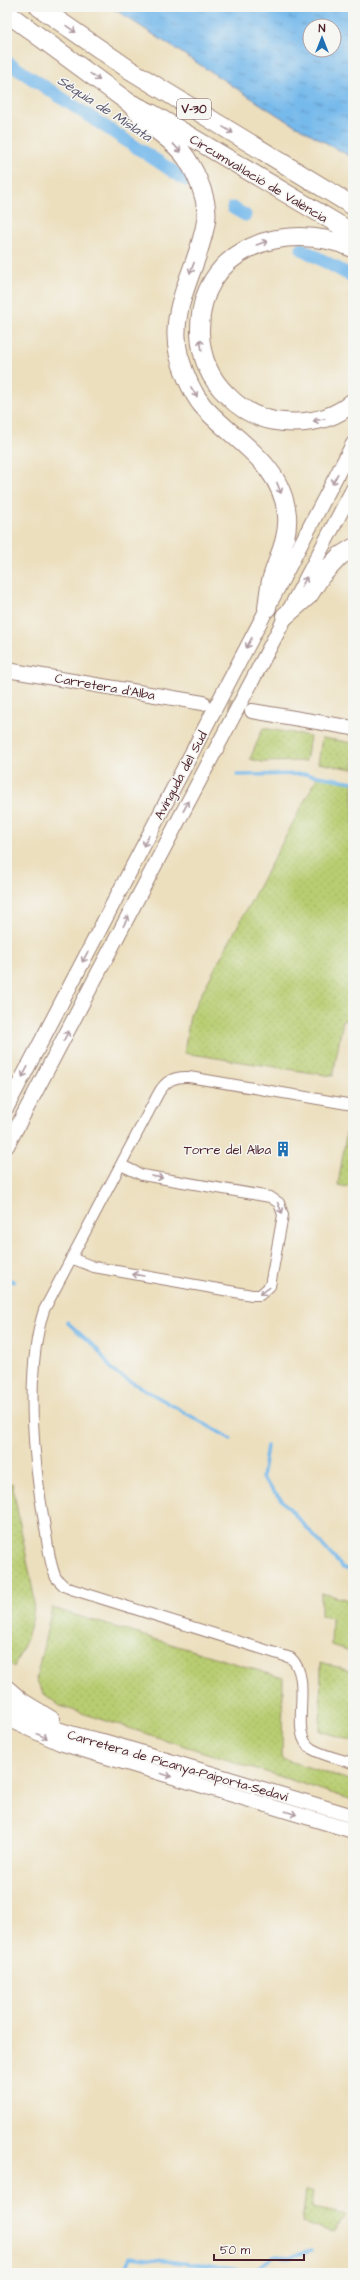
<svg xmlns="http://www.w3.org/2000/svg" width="360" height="2280" font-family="'Architects Daughter',sans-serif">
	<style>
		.grass { fill: url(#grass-dots); stroke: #81764e }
		.water { fill: url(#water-ripples); stroke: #606c8b; fill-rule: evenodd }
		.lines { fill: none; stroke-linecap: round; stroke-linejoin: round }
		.stream { stroke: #76b9eb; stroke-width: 3.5 }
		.canal { stroke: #76b9eb; stroke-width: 13 }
		.secondary-tunnel { stroke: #ccb9a1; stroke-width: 14; stroke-dasharray: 14 7; stroke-linecap: butt }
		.street-casing { stroke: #9b7f74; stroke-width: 12 }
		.secondary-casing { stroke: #9b7f74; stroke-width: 16 }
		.highway-casing { stroke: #9b7f74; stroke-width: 20 }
		.street { stroke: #fff; stroke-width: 10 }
		.secondary { stroke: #fff; stroke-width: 14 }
		.highway { stroke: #fff; stroke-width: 18 }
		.oneway { stroke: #ae9aa0 }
		.labels { text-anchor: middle; stroke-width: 3; stroke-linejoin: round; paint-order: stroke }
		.shield { fill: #f6f6f2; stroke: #7e6067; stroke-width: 1 }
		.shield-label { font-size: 12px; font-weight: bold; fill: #4a1f2b }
		.street-label { font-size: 13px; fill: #4a1f2b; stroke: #f6f6f2 }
		.poi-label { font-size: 13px; fill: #4a1f2b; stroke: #f6f6f2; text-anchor: end }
		.water-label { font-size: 14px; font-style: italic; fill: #59556e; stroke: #f6f6f2 }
	</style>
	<defs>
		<pattern id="grass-dots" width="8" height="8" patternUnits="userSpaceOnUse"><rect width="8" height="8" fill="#b8cd71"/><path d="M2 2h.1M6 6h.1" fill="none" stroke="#a0b062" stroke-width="1.8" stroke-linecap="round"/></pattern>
		<pattern id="water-ripples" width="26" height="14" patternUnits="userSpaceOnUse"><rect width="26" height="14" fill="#76b9eb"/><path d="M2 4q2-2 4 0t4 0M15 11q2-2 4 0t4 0" fill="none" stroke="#6396bf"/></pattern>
	</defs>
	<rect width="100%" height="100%" fill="#f6f6f2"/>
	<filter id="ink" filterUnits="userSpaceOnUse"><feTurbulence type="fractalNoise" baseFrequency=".025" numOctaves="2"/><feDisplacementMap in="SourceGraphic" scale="8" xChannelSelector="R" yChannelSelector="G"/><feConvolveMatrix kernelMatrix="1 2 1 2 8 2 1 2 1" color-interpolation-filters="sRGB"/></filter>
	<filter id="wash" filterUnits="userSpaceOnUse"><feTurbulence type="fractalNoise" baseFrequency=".012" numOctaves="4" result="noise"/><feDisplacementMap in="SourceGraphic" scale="16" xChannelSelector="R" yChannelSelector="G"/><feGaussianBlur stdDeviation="0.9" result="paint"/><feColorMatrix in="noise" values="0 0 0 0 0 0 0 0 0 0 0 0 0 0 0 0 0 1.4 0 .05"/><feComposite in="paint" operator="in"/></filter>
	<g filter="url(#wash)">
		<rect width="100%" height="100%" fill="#ecdfbe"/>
		<path class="grass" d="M263,728L310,736L306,761L262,762L250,759Z
			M322,738L353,743V769L318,763Z
			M318,776L353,782V1021L343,1020L333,1076L184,1053L190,1015Z
			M347,1129L353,1130V1188L338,1185Z
			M12,1483L34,1596L33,1616L27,1639L14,1667L7,1660V1484Z
			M321,1593L353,1601V1652L331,1645L332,1618L321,1615Z
			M52,1608L283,1678L282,1759L353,1781V1800L60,1706L43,1693L36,1679Z
			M321,1662L353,1672V1741L320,1731Z
			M306,2190L314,2192L312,2208L347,2215L333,2232L302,2222Z"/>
		<path class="water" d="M111,7H353V158L279,116ZM310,26H334V50H310Z"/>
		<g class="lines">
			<path class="stream" d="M7,57L183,173
				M235,205L247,212
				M311,249L353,272
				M237,775L306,774L353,782
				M7,1278L14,1282
				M67,1322L97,1349L114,1372L231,1439
				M267,1446L262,1478L343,1568L353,1570
				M123,2273L130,2257L252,2271L275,2256L290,2257L311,2251"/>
			<path class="canal" d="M7,62L186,180
				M233,208L245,215
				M302,249L353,277"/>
		</g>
	</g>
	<g filter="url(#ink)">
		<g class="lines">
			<path class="secondary-tunnel" d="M206,703L252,711"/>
			<g class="street-casing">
				<path id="street" d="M353,1105L189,1077C174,1076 165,1081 158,1094L44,1310C24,1372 34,1465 45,1528C48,1544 49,1563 56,1578L64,1586L71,1589L291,1658C315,1681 287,1734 312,1749C324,1756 340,1759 353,1763
					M71,1258L94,1267L252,1295H260L270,1286L283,1215L279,1203L270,1197L142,1175L121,1165"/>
			</g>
			<g class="secondary-casing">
				<path id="secondary" d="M7,670L203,703
					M252,711L353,728
					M7,1107L353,444
					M7,1146L353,489
					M7,1687L22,1700L53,1719
					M7,1705C35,1724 70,1734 103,1741L353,1816
					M7,1719L60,1743L353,1831"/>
			</g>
			<g class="highway-casing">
				<path id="highway" d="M39,7L130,70L353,206
					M7,13L128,102L151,113L353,233
					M128,102C135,108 141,116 147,122C160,134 177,143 187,159C197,175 209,201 206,221C199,268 167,307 179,356C184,373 191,391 202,405C233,441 281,461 287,515C289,539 277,559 271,581C269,590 268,600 267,608
					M353,248C284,219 198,248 200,333C201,357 210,379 227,395C242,411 261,420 283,422C308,424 334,419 353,402
					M285,616L309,595L321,576L340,556L353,548"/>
			</g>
			<use href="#street" class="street"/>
			<use href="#secondary" class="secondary"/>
			<use href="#highway" class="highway"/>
		</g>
		<defs><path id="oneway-shaft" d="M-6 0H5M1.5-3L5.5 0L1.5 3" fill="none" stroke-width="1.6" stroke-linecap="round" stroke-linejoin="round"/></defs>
		<g class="oneway">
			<use href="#oneway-shaft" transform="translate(71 29) rotate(35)"/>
			<use href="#oneway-shaft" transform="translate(95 77) rotate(36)"/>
			<use href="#oneway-shaft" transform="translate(228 130) rotate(31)"/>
			<use href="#oneway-shaft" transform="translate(177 148) rotate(47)"/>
			<use href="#oneway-shaft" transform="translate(262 243) rotate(-20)"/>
			<use href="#oneway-shaft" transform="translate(192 268) rotate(111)"/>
			<use href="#oneway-shaft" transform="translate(201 345) rotate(-99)"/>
			<use href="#oneway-shaft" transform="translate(194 392) rotate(58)"/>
			<use href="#oneway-shaft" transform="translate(319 420) rotate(168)"/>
			<use href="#oneway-shaft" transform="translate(335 479) rotate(118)"/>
			<use href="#oneway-shaft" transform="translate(279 488) rotate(69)"/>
			<use href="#oneway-shaft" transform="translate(304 582) rotate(-62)"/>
			<use href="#oneway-shaft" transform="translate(249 643) rotate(118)"/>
			<use href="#oneway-shaft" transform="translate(186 806) rotate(-62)"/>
			<use href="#oneway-shaft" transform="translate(146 841) rotate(118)"/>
			<use href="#oneway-shaft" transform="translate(126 921) rotate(-62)"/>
			<use href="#oneway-shaft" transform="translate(85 957) rotate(118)"/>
			<use href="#oneway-shaft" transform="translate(66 1036) rotate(-62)"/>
			<use href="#oneway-shaft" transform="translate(25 1072) rotate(118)"/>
			<use href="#oneway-shaft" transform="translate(157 1177) rotate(10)"/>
			<use href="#oneway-shaft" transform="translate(280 1208) rotate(66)"/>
			<use href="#oneway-shaft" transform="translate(138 1275) rotate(-170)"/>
			<use href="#oneway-shaft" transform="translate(265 1291) rotate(144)"/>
			<use href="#oneway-shaft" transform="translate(42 1736) rotate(22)"/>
			<use href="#oneway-shaft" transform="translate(166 1775) rotate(17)"/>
			<use href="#oneway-shaft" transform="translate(291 1813) rotate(17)"/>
		</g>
	</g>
	<defs>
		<g id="building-bare" transform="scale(1.2)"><path d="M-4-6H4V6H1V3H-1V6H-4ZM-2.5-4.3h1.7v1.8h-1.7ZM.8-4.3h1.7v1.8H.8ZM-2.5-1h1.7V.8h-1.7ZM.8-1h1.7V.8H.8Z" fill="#1f6fb2" stroke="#f6f6f2" stroke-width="2.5" paint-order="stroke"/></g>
	</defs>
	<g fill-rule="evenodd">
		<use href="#building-bare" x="283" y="1149"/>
	</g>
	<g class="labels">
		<rect class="shield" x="177" y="99" width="34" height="20" rx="3"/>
		<g class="shield-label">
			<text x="194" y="113">V-30</text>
		</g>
		<g class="street-label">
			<text transform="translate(259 178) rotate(31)" y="5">Circumval·lació de València</text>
			<text transform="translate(105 686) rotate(10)" y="5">Carretera d'Alba</text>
			<text transform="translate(180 775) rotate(-62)" y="5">Avinguda del Sud</text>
			<text transform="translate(178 1765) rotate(16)" y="5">Carretera de Picanya-Paiporta-Sedaví</text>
		</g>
		<g class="poi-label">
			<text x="271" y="1154">Torre del Alba</text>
		</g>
		<g class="water-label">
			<text transform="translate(105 108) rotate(33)" y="5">Séquia de Mislata</text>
		</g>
	</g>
	<rect width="360" height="2280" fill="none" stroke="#f6f6f2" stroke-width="24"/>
	<g transform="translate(322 38)"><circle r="19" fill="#f6f6f2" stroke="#b1a0a2"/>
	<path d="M0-3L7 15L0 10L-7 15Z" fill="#1f6fb2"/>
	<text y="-6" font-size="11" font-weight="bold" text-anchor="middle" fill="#4a1f2b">N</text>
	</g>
	<path d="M214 2254v6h90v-6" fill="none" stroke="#4a1f2b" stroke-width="2"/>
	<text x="220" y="2254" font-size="12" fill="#4a1f2b" stroke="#f6f6f2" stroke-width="3" paint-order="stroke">50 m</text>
</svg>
